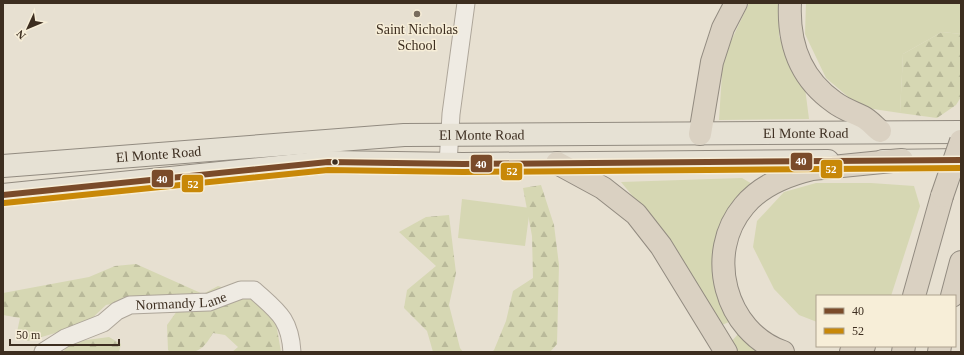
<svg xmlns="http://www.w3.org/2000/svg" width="964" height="355" font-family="'Times New Roman',serif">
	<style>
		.green { fill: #d6d7b3 }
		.forest { fill: url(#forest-firs) }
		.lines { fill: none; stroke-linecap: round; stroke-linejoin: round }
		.minor-casing { stroke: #ada599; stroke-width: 19 }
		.major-casing { stroke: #928b80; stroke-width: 24 }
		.highway-casing { stroke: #928b80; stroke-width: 24 }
		.minor { stroke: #efebe3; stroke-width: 17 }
		.major { stroke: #e6e1d4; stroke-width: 22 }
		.highway { stroke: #dad1c2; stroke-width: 22 }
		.highway-bridge-casing { stroke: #928b80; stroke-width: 24; stroke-linecap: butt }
		.highway-bridge { stroke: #dad1c2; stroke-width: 22 }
		.bus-1-casing { stroke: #f7eed8; stroke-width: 9 }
		.bus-2-casing { stroke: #f7eed8; stroke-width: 9 }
		.bus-1 { stroke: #7a4b2a; stroke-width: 6 }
		.bus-2 { stroke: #c88808; stroke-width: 6 }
		.poi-dot { fill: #786c5e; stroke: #f7eed8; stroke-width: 1.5 }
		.bus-dot { fill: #3d2e20; stroke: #f7eed8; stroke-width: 1.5 }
		.labels { text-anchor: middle; stroke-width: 3; stroke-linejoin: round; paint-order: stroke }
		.poi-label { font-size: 14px; fill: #3d2e20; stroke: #f7eed8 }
		.street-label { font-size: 14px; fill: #3d2e20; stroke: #f7eed8 }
		.line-badge { stroke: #f7eed8; stroke-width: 1.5 }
		.badge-label { font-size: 11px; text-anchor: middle; font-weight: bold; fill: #fff }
	</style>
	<defs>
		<pattern id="forest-firs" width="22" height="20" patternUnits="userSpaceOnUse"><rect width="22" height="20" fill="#d6d7b3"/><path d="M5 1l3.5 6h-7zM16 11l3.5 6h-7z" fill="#b9b99a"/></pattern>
	</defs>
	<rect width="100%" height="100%" fill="#e7e0d1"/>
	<path class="green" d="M749,3H782L779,36L805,88L809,119L719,120L723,58Z
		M806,3H961V34L942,32L903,54L900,113L860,107L826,78L805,34Z
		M742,178L754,185L722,234L731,321L720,326L662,232L621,182Z
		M816,183H871L914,186L920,206L891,296H817V322L799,315L774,289L753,247L757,221L784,192Z
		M462,199L530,208L525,246L458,238Z
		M739,333L764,352H737L731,342Z"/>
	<path class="forest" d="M942,32L961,34V97L956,105L937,118L900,113L903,54Z
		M541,185L554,225L559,265L557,344L550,352H492L494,350L506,321L513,291L533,278L532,236L523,188Z
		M449,215L456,273L449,305L460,348L463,352H433L427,331L404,308L407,290L436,266L399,232L426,217Z
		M136,264L203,294L218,286L237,292L274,311L281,352H232L238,347L225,335L213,333C200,355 196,352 170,352L168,350L167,325L182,304L142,298L106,305L86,324L28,341L17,332L20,318L3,315V293L89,277L115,266Z
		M109,337L121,344L119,352H63L71,342Z"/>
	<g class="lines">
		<g class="minor-casing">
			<g id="minor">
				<path d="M448,164L451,114L466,3"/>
				<path id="s1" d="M43,352L65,338L103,323L117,311L130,305L209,302L241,290H254C277,311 290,318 292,352"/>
			</g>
		</g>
		<g class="major-casing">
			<g id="major">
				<path d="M883,161L961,160"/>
				<path id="s2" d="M3,166L404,135L961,132"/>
				<path d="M3,195L328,162L463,164L828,161"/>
			</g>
		</g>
		<g class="highway-casing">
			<path id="highway" d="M790,3C788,43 800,78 834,102C843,109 853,112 863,117C869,120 875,127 880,131
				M700,134L712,62L723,28L736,3
				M557,163L603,188L636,214L661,246L726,352
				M914,296L942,196
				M952,296L961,262
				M783,352C725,332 704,253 744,206C761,185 787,175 812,169L902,160
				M851,352L864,346
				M903,352L904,346
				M939,352L940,346"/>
		</g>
		<use href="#minor" class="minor"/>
		<use href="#major" class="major"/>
		<use href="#highway" class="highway"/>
		<g class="highway-bridge-casing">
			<path id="highway-bridge" d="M942,196L961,141"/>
		</g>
		<use href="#highway-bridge" class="highway-bridge"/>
		<g class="bus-1-casing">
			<path id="bus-1" d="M3,195L328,162L463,164L961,160"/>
		</g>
		<g class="bus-2-casing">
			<path id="bus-2" d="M4,203L328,170L463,172L961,168"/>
		</g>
		<use href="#bus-1" class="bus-1"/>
		<use href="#bus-2" class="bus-2"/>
	</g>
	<circle class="poi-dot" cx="417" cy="14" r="4"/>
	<circle class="bus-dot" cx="335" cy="162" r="3.5"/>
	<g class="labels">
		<g class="poi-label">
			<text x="417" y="34">Saint Nicholas<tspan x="417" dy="16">School</tspan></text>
		</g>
		<g class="street-label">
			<text dy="5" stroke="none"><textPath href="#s2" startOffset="804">El Monte Road</textPath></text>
			<text dy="5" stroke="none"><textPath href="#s2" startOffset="480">El Monte Road</textPath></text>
			<text dy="5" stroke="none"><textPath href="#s2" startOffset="156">El Monte Road</textPath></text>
			<text dy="5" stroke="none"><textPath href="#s1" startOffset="151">Normandy Lane</textPath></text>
		</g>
	</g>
	<g class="line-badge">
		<rect x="790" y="152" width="23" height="19" rx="4" fill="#7a4b2a"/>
		<rect x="470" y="154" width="23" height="19" rx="4" fill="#7a4b2a"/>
		<rect x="820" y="159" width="23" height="20" rx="4" fill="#c88808"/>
		<rect x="500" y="162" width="23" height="19" rx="4" fill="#c88808"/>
		<rect x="151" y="169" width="23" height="19" rx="4" fill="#7a4b2a"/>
		<rect x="181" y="174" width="23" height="19" rx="4" fill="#c88808"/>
	</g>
	<g class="badge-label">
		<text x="801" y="165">40</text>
		<text x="481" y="168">40</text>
		<text x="831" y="173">52</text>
		<text x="512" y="175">52</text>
		<text x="162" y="183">40</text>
		<text x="193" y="188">52</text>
	</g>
	<rect width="964" height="355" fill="none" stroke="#3d2e20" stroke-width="8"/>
	<rect x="816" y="295" width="140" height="52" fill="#f7eed8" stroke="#ada18e"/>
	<rect x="824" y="308" width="20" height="6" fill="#7a4b2a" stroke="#ada18e"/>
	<text x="852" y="315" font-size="12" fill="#3d2e20">40</text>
	<rect x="824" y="328" width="20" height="6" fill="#c88808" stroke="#ada18e"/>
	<text x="852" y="335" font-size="12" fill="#3d2e20">52</text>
	<g transform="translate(28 28) rotate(226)" stroke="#f7eed8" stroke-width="3" paint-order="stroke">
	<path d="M0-3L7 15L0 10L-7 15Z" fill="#3d2e20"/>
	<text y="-6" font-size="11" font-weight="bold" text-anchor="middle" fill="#3d2e20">N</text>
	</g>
	<path d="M10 339v6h109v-6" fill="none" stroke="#3d2e20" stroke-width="2"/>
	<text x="16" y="339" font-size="12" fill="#3d2e20" stroke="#f7eed8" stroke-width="3" paint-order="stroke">50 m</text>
</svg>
